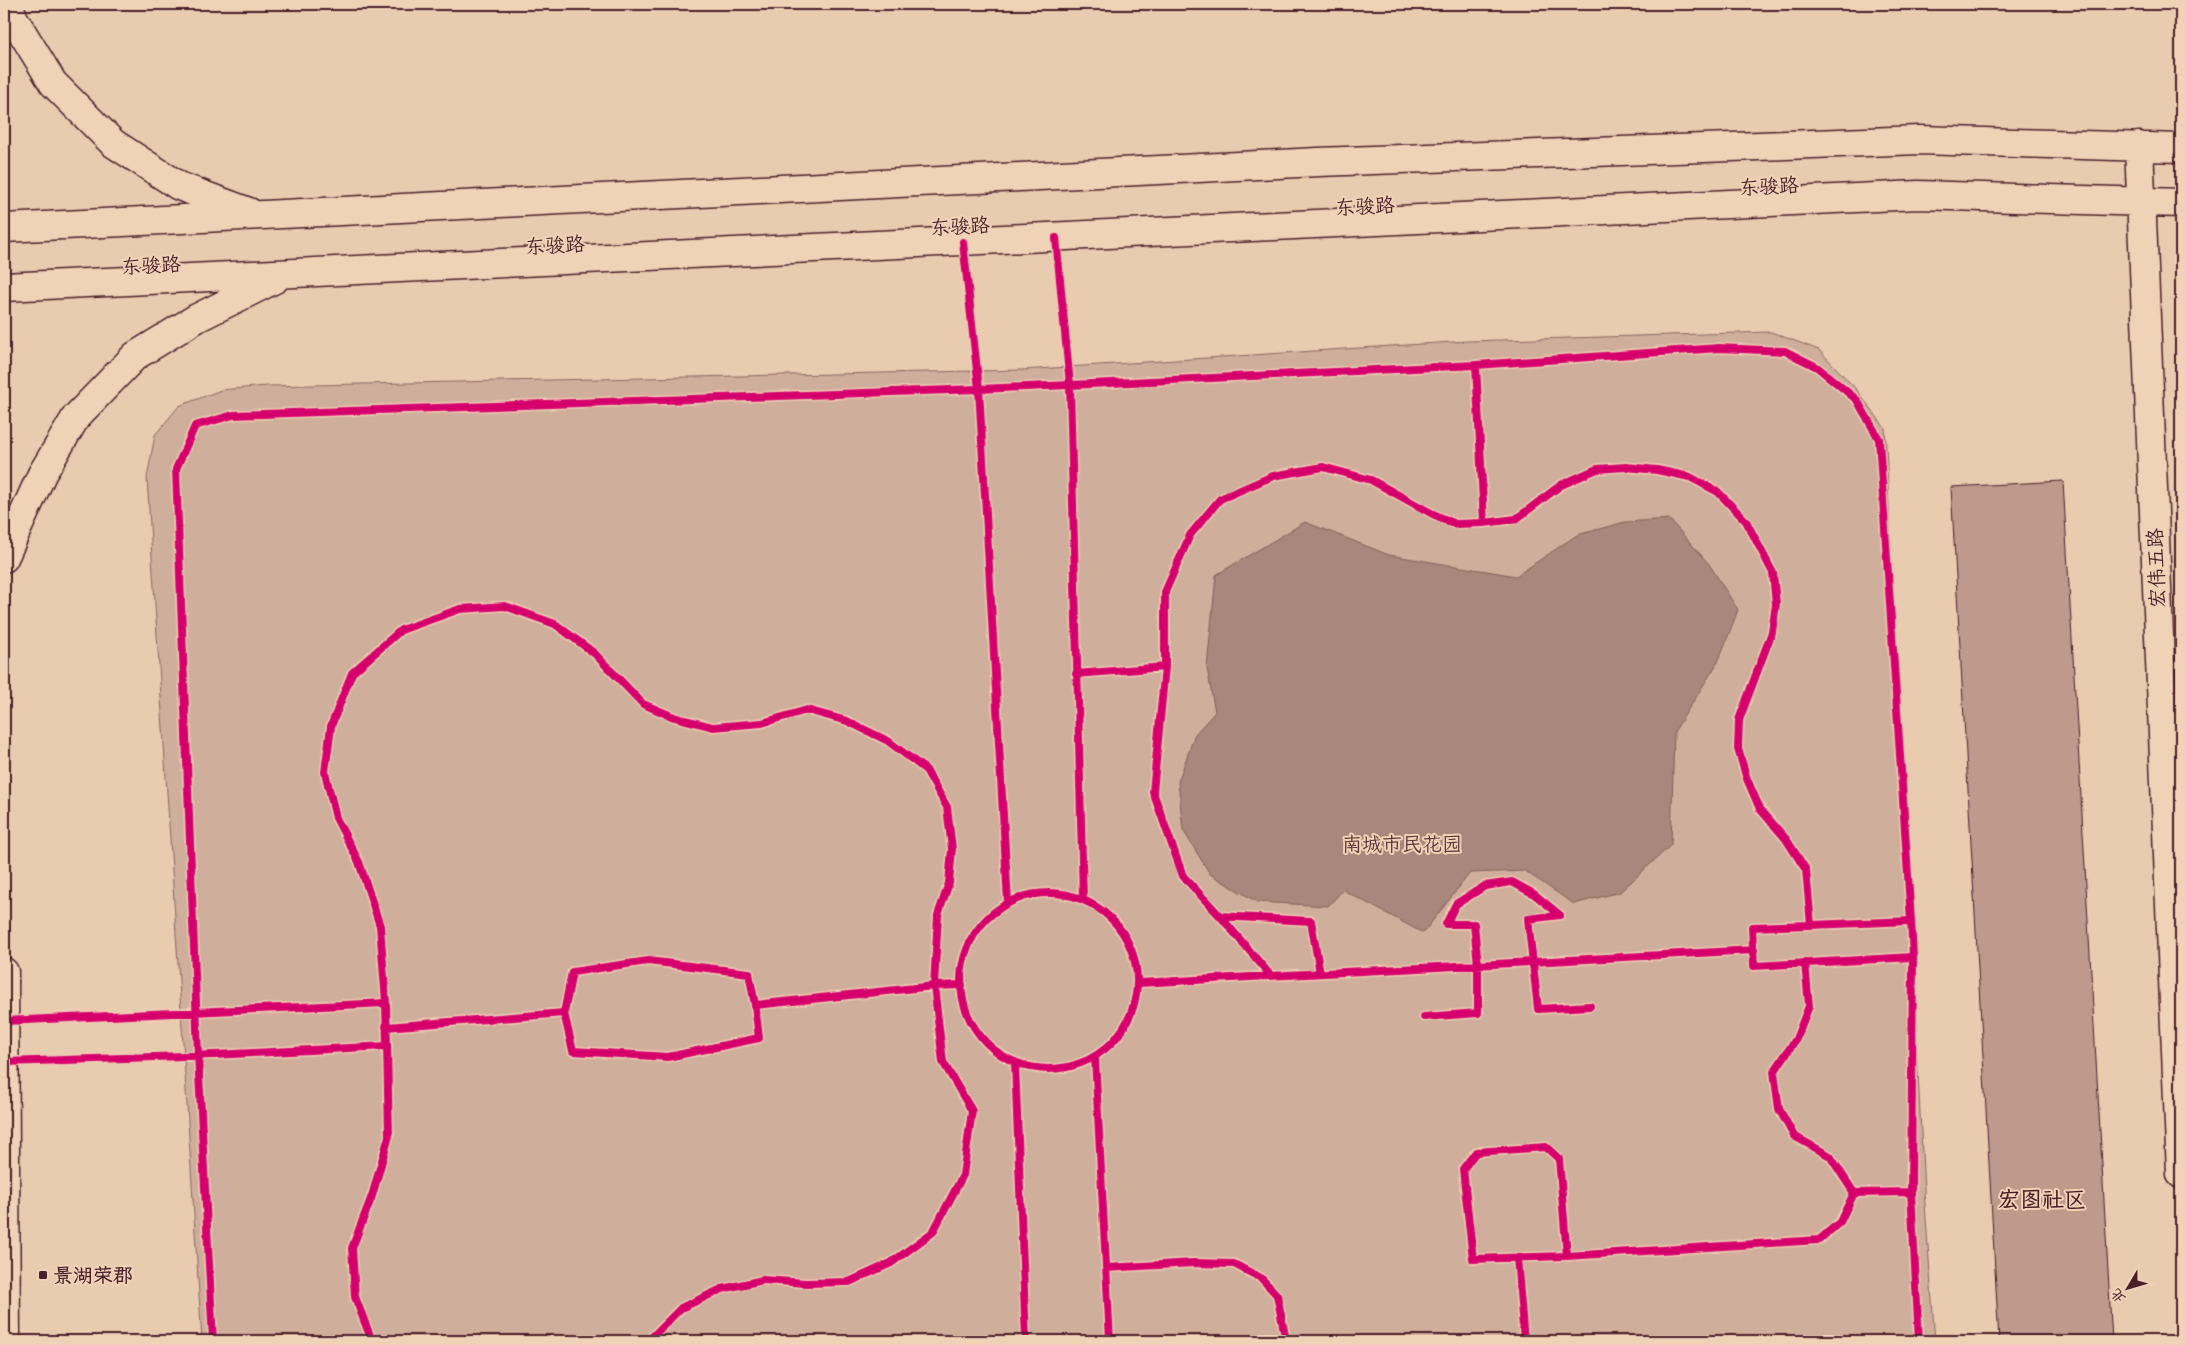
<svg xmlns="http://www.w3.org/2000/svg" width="2185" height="1345" font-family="Caveat,'LXGW WenKai TC',sans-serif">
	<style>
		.green { fill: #cfae9b; stroke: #8c6663 }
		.water { fill: #aa877b; stroke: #845d5b }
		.building { fill: #bd9a8b; stroke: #4a1f2b }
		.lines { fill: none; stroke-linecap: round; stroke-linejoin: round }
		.secondary-casing { stroke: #4a1f2b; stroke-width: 31 }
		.secondary { stroke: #f0d2b6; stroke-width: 28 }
		.cycleway-casing { stroke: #f0d2b6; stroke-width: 11 }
		.cycleway { stroke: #d6006c; stroke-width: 8 }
		.poi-dot { fill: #4a1f2b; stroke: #f0d2b6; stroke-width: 2 }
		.labels { text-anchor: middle; stroke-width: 4; stroke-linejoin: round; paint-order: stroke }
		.street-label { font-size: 20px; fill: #4a1f2b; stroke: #f0d2b6 }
		.park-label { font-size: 20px; fill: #5e343c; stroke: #f0d2b6 }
		.poi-label { font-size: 20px; font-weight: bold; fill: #4a1f2b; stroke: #f0d2b6; text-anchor: start }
		.quarter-label { font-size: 22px; font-weight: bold; fill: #4a1f2b; stroke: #f0d2b6 }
	</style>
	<rect width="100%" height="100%" fill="#e9cbb0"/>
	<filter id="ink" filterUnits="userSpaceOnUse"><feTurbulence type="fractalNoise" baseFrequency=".02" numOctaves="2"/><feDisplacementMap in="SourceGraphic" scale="10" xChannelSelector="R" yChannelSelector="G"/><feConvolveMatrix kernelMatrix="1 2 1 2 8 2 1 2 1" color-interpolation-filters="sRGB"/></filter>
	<g filter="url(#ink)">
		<path class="green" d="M1771,332L1819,350L1856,389L1885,428L1924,1191L1935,1341H202L147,478L155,435L179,406L221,390L267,386L1022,370L1468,341Z"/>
		<path class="water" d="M1669,519L1709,564L1738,610L1718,662L1674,732L1671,845L1620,892L1574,904L1525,871L1470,873L1423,933L1343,890L1328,906L1257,902L1210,874L1183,830L1178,782L1195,734L1215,712L1207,668L1216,575L1305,522L1389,555L1516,576L1577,535L1625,522Z"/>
		<path class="building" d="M2063,481L2112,1341H1999L1951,487Z"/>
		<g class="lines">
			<g class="secondary-casing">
				<path id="secondary" d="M8,4L14,19L53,83L113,143L179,186L249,212
					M2139,146L2181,1174
					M4,228L1318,162L1920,140L2181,148
					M4,287L1918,195L2181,203
					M4,558L42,474L76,417L135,356L197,318L275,279
					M4,972L6,1341"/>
			</g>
			<use href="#secondary" class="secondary"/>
			<g class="cycleway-casing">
				<path id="cycleway" d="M1056,238L1070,385L1476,365L1719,348L1785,351L1817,367L1857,400L1879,439L1911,921L1913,957L1911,1192L1919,1341
					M1476,365L1484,523
					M1165,667V592L1190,535L1220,499L1273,476L1323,467L1371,480L1431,513L1455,524L1484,523L1516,519L1561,485L1597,469L1626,467L1657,470L1690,477L1718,492L1746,521L1773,573L1776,604L1772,632L1739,720L1738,749L1747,779L1760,809L1786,839L1806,870L1811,925L1752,927L1754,966L1913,957
					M1076,674L1165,667L1153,792L1183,876L1220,916
					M961 981a88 88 0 1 1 176 0a88 88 0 1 1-176 0Z
					M1008,903L979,389L1070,385L1083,899
					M1811,925L1911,921
					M1805,963L1809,1006L1796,1039L1774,1072L1779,1109L1794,1136L1830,1156L1854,1193L1911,1192
					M1271,976L1220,916L1311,921L1320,973
					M1139,983L1754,950
					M386,1003L380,926L359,862L336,818L325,772L331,726L352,673L401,630L460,609L505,606L555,624L594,653L643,704L674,717L713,727L762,723L807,710L847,721L888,741L926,770L947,807L952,849L949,883L938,915L934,986L755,1005L749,973L648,961L572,972L564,1013L573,1051L668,1057L759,1038L755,1005
					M1424,1017L1478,1013V965L1474,924H1446L1456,904L1485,886L1512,882L1534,894L1560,915L1528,919L1538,1009L1590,1006
					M5,1021L386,1003L387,1046
					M386,1027L564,1013
					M1095,1058L1110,1341
					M5,1062L214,1055L387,1046L389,1136L372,1196L352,1248L355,1297L372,1341
					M1015,1063L1026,1341
					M1567,1256L1473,1259L1463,1169L1476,1152L1546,1147L1559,1159L1567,1256L1819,1240L1840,1222L1854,1193
					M1517,1258L1524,1340L1518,1341
					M1106,1268L1194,1263L1234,1264L1261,1278L1277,1295L1286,1341
					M213,1341L198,1055L176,469L195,426L233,415L979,389L963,242
					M648,1341L681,1308L722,1289L763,1280L806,1283L849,1282L891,1263L933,1232L963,1175L972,1111L943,1062L934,986L962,985"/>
			</g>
			<use href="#cycleway" class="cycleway"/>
		</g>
	</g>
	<rect class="poi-dot" x="38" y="1270" width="10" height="10" rx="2.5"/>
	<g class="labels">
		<g class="street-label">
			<text transform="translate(1769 186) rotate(-3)" y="7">东骏路</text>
			<text transform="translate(1365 206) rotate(-3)" y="7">东骏路</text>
			<text transform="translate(960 226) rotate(-3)" y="7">东骏路</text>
			<text transform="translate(555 245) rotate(-3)" y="7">东骏路</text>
			<text transform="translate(151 265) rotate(-3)" y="7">东骏路</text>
			<text transform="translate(2156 568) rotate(-92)" y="7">宏伟五路</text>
		</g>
		<g class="park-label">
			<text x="1402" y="851">南城市民花园</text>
		</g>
		<g class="poi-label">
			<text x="53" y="1282">景湖荣郡</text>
		</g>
		<g class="quarter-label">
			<text x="2042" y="1207">宏图社区</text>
		</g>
	</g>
	<rect width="2185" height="1345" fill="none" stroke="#f0d2b6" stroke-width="20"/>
	<rect x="10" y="10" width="2165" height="1325" fill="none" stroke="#4a1f2b" stroke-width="2" filter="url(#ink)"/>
	<g transform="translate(2128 1288) rotate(232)" stroke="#f0d2b6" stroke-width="4" paint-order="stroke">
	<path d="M0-4L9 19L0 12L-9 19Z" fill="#4a1f2b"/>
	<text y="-8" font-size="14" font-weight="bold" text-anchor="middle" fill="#4a1f2b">北</text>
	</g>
</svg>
